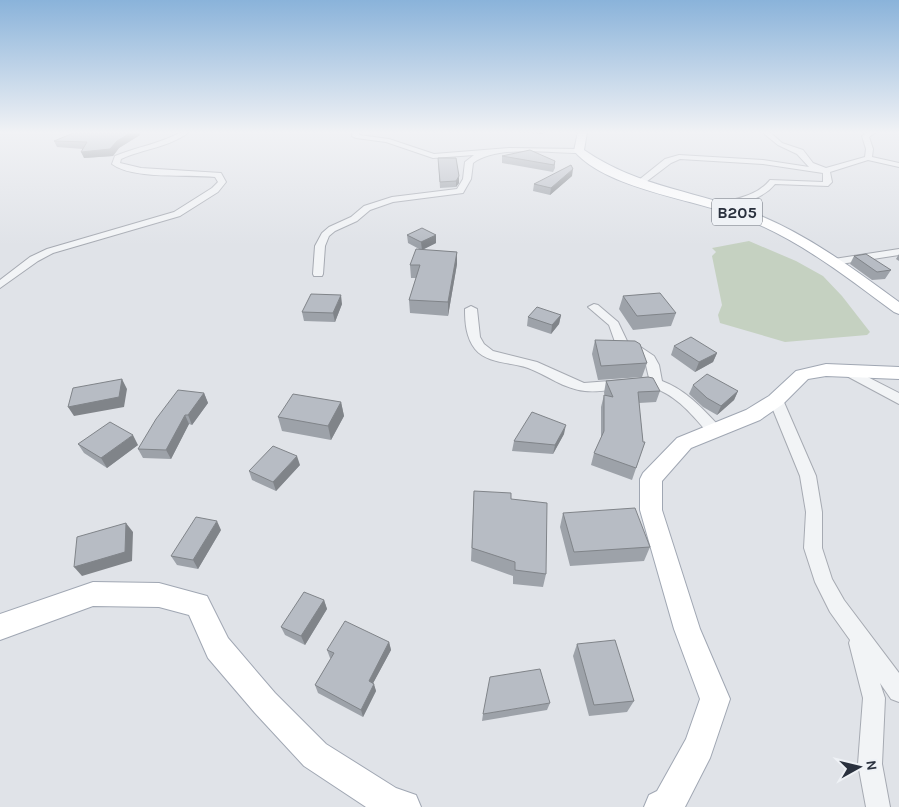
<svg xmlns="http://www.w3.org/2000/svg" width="899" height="807" font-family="Karla,sans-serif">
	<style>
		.green { fill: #c5d1c1 }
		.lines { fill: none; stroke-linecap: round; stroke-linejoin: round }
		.minor-casing { stroke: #a6aab2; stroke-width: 2 }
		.major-casing { stroke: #a0a7b3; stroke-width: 2 }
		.minor { fill: #f2f4f6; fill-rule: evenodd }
		.major { fill: #fff; fill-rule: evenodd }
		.wall { fill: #9da2a9 }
		.shaded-wall { fill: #808489 }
		.building { fill: #b7bcc4; stroke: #808489 }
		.labels { text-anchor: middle; stroke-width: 4.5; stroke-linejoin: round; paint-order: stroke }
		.shield { fill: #eff2f6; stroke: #656b75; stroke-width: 1 }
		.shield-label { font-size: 16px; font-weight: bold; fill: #2a313e }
	</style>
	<rect width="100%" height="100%" fill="#e0e3e8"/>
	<path class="green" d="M749,241L796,261L823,276L842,296L870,332L867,335L785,342L720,323L718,315L722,305L712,256L716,252L712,248Z"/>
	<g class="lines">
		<g class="minor-casing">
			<path id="minor" d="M181,132H189C170,147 143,149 121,159L120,163L141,168L221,173L226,182L218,192L180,216L53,253L38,261L0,288V280L30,257L47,249L174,212L212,188L218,182L215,177C188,174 133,180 112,164L115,156C136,147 160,144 181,132Z
				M353,132H359V135L389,139L434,154L509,148L579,149L583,151L579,153C549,153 497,145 473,163L471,179L463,193L393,202L370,210L357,221L335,231L329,236L325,246L323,274L322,276H314L313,274L315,246L322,233L329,227L351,217L364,206L392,197L457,189L463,179L465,162L474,155L433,158L386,142L356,138L352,136Z
				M762,132H770L782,143L803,150L813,163L826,168L865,157L866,149L862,136L867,132H876L869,137L873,149L872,157L899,163V167L868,160L830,172L832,182L828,186L775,184C761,201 738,204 718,209L715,208V204C735,199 756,197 770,180L823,182V173L763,164L680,159L671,163L642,185L635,183L665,159L679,155L763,160L809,167L797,154L778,145Z
				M899,249V255L834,265L829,262L834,259Z
				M594,304L598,305L618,322L627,341L630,344L642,348L654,356L659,365L662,381C686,390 702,408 719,426L721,430L719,434L714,435L709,434C693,416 677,395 653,388C631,381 608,394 585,391C564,389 547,375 528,368C512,362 487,364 475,349C466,337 465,323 465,309L471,306L477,309L480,337L484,344L493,351L537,362L584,383L649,378L645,361L634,354L622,350L615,342L609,325L588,307Z
				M848,367L899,393V404L843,374L842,371Z
				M776,395L781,397L783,400L816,476L822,512V548L832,579L844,600L899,673V702L891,699L880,683L885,698L882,764L890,807H866L858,764L863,698L849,643L850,640L830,612L815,582L804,548L806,512L800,476L769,400L771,397Z"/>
		</g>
		<g class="major-casing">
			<path id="major" d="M578,132H587L584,150C641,189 699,191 761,216C811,237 855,270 899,302V314L894,312C849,279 805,244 753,222C704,200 610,192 574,151Z
				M826,364L899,367V379L826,376L808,379L783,404L760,420L691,448L662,481V510L700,629L730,699L710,758L685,807H644L649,795L657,791L686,739L700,699L674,629L640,510V479L643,473L677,438L746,410L769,396L796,371Z
				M93,582L159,583L207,596L228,638L275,693L326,744L396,788L416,795L421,807H366L304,766L255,713L208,658L189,615L159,607L93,606L0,640V614Z"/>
		</g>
		<use href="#minor" class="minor"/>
		<use href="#major" class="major"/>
	</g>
	<path class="wall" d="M518,132H544L543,134Z
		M140,135L119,148L113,156L84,158L83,149L57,147L54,141Z
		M502,156L555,161V168L553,172L502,163Z
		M438,158L459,183L456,187L440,188Z
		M572,176L550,195L533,191L534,184Z
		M407,235H436V243L422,250L457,252V264L448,316L410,313L409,300L416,278H411L410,265L421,250L408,243Z
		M899,254V261L896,259Z
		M854,256L891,270L885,279L872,280L850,264Z
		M623,296L676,313L671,326L633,330L619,309Z
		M342,304L335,322L304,321L302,312Z
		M561,315L559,324L551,334L527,326L528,317Z
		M595,340L647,363L642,377L598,380L592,354Z
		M674,346L717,353L713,362L695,372L671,355Z
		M606,381L660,391L656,402L639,403L643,442H645L632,480L591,465L594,453L601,438V407L604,395L605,396L604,393Z
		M693,385L738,391L734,400L717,415L703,407L689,394Z
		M204,393L208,403L192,425L189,424L171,459L143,458L138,449Z
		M341,402L344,416L331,440L282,431L278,417Z
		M564,434L553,454L512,451L514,441Z
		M78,444L138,445L107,468L84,453Z
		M300,465L276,491L252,480L249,471Z
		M474,491L511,499L546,574L543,587L513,584V576L471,561Z
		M563,513L650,547L644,561L570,566L560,527Z
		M221,530L198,569L177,565L171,556Z
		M324,600L327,609L305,645L285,635L281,627Z
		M389,642L391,650L373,683L376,691L363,717L318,693L315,685L331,658H330L327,650Z
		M577,644L634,701L627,712L589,716L573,656Z
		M550,703L547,710L482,721L483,714Z"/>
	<path class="shaded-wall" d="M132,132H139L140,135L119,148L113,156L84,158L81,152Z
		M573,169L572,176L550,195L551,188Z
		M459,176V183L456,187V181Z
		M436,235V243L422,250L421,242Z
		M457,252V264L448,316V302Z
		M341,295L342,304L335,322L333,313Z
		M561,315L559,324L551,334L552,325Z
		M717,353L713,362L695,372L699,362Z
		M122,379L127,389L124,407L74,416L68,407Z
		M738,391L734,400L717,415L721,406Z
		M204,393L208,403L192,425L188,415Z
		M341,402L344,416L331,440L328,426Z
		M185,415L189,424L171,459L166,450Z
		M566,425L564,434L553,454L555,445Z
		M133,435L138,445L107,468L101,458Z
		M297,456L300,465L276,491L273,482Z
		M217,521L221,530L198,569L193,560Z
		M126,523L133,532L132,561L82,576L74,567Z
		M324,600L327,609L305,645L301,636Z
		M389,642L391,650L370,689L369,681Z
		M374,684L376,691L363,717L361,710Z"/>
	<path class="building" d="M76,132H132L117,141L110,149L81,152L87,142L54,141Z
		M530,150L555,161L554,165L502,156Z
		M438,158H456L459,176L456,181L440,182Z
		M571,165L573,169L551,188L534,184Z
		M422,228L436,235L421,242L407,235Z
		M416,249L457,252L448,302L409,300L420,265H410Z
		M866,254L891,270L877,272L854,256Z
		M660,293L676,313L637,316L623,296Z
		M311,294L341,295L333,313L302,312Z
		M537,307L561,315L552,325L528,317Z
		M691,337L717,353L699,362L674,346Z
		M595,340L635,341L640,344L647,363L601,366Z
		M707,374L738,391L721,406L707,398L693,385Z
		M648,377L653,378L660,391L638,392L643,442H645L636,468L594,453L604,431V395L613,397L606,381Z
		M122,379L119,397L68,407L73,388Z
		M178,390L204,393L188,415H185L166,450L138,449L156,419Z
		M293,394L341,402L328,426L278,417Z
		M532,412L566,425L555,445L514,441Z
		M110,422L133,435L101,458L78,444Z
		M273,446L297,456L273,482L249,471Z
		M474,491L511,493V499L547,503L546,574L515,570V562L472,548Z
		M635,508L650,547L574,552L563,513Z
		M196,517L217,521L193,560L171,556Z
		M126,523L125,552L74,567L77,537Z
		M304,592L324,600L301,636L281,627Z
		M345,621L389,642L369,681L374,684L361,710L315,685L334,653L327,650Z
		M615,640L634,701L594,705L577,644Z
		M540,669L550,703L483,714L490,677Z"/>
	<linearGradient id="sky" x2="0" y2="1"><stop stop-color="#8ab3da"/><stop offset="0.54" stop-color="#f1f2f5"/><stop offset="1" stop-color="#f1f2f5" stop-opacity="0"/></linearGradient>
	<rect width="899" height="245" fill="url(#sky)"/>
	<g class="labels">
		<rect class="shield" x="712" y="198.5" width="50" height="27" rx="4"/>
		<g class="shield-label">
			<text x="737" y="218">B205</text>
		</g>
	</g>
	<g transform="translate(859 767) rotate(82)" stroke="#eff2f6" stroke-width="4" paint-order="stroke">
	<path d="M0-4L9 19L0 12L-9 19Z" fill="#2a313e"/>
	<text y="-8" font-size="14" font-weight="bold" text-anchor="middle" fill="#2a313e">N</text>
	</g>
</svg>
